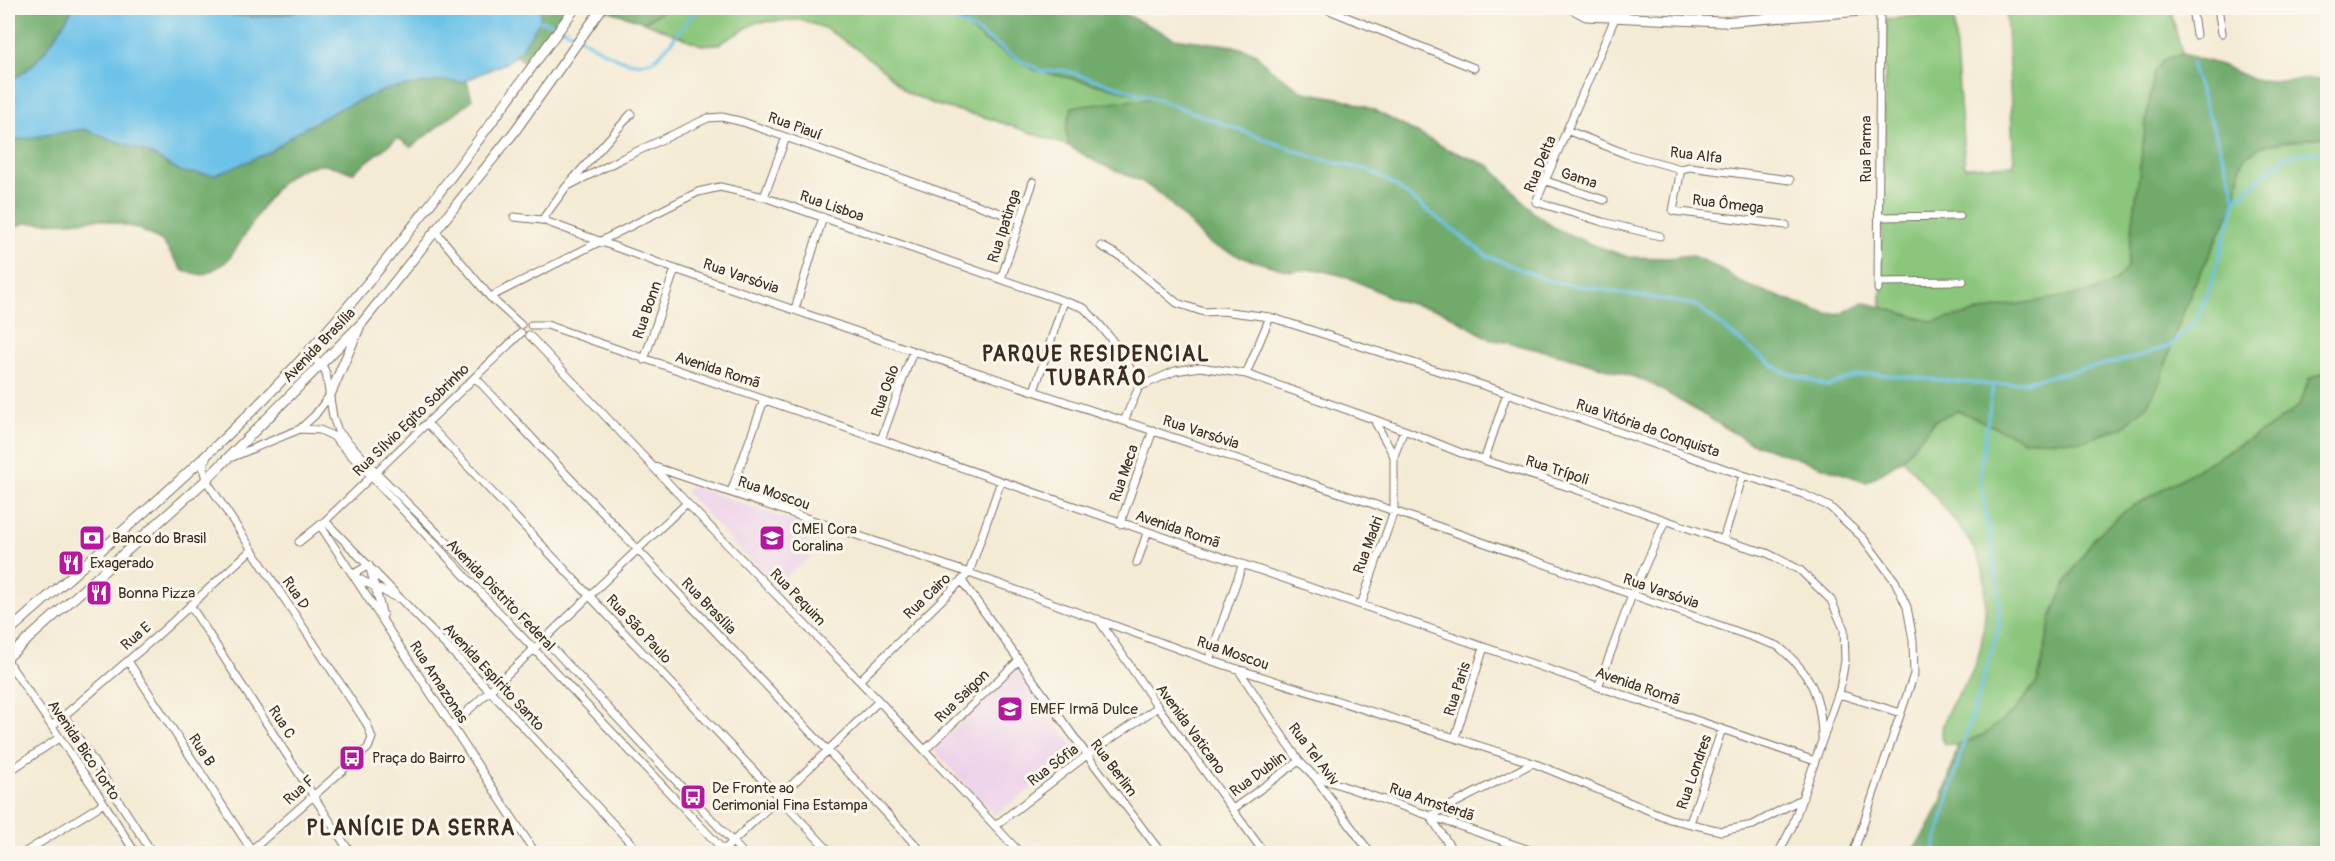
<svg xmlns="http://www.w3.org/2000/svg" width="2335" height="861" font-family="Pangolin,sans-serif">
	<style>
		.built { fill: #edd1e9 }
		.green { fill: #8ac67c; stroke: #62784d; stroke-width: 1.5 }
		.forest { fill: #6fab6c; stroke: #556a45; stroke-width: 1.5 }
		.water { fill: #6dc2e9; stroke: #547684; stroke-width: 1.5 }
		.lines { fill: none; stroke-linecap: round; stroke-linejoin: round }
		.stream { stroke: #6dc2e9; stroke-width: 3 }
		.minor-casing { stroke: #7c6e5e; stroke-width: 9 }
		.tertiary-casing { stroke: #7c6e5e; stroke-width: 11 }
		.minor { stroke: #fff; stroke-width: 7 }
		.tertiary { stroke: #fff; stroke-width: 9 }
		.labels { text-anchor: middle; stroke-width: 6; stroke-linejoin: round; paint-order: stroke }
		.street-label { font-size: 15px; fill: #3b2a1e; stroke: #fbf7ec }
		.poi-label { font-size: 15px; fill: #3b2a1e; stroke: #fbf7ec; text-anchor: start }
		.district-label { font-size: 21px; font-weight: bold; letter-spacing: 1.5px; fill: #3b2a1e; stroke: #fbf7ec }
	</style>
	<rect width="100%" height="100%" fill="#fbf7ec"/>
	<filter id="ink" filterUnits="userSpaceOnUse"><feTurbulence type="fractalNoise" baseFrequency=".0167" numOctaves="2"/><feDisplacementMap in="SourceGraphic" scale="12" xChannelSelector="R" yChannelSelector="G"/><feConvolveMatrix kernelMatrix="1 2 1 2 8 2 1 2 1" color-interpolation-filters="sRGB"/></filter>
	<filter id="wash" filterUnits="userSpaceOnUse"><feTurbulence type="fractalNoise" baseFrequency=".008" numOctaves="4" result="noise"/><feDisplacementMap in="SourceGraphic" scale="24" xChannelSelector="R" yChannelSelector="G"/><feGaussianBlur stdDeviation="1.35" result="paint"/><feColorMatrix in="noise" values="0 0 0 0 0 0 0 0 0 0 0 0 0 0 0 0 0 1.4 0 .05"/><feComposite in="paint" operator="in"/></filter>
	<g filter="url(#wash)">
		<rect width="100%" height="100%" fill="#f4ebd5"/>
		<path class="built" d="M691,486L823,532L807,544L815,554L774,586L685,492Z
			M1016,668L1079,755L994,815L933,750Z"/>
		<path class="green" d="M669,8H944L1035,70L1158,99L1066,129L1069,146L991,119L936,105L906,92L885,71L857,49L825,28L800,20L757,22L719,44L701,45L644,22Z
			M2006,8H2170L2182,54L2165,59L2155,71L2147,114L2127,268L2115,282L2089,293L2006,306L1933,322L1881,307L1886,19L1953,12L1965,167L2014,165Z
			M2327,136V370L2309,379L2300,405L2270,427L2125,511L2094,538L2046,650L2038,681L2015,710L1985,734L1958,745L1944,744C1935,719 1960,695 1971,674C1979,660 1982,642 1984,626C1986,607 1987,585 1982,566C1973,536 1924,485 1903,459L1934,421L1957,410L2024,440L2162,378L2172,342L2193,287L2217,241L2240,177C2237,134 2301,144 2327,136Z"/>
		<path class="forest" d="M8,8H73C58,33 36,71 8,81Z
			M216,8H309C286,15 237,23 216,8Z
			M541,8H568L527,65L516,55L540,21Z
			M608,8H669L644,22L606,10Z
			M944,8H1113L1174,38L1234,46L1255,53L1270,69L1304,92L1344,99L1374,110L1447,149L1490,166L1533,212L1555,228L1588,243L1628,257L1669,258L1690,255L1709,263L1746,285L1827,314L1843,313L1863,302L1933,322L2006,306L2089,293L2115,282L2127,268L2147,114L2155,71L2165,59L2182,54L2221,65L2254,80L2279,81L2327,78V136L2263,145L2244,158L2240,168L2236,201L2193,287L2172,342L2162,378L2148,404L2123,427L2084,441L2023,440L1957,410L1934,421L1903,459L1867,482L1749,442L1647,381L1566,356L1490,339L1444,312L1396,300L1348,277L1315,269L1290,271L1247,259L1209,244L1165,198L1141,181L1098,163L1069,146L1066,129L1072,107L1155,98L1035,70L986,42Z
			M440,81H467L472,100L411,147L398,138L352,173C284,140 262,215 230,257C225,265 212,270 203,275L183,271L162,241L137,228L99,219L71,222L25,223L8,230V141L83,129L148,153L182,172L268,153L299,131L345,106L388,89Z
			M2327,370V853H1909C1938,825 1948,782 1958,745L1985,734L2015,710L2038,681L2051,618L2067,580L2094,538L2125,511L2270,427L2300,405L2309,379Z"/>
		<path class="water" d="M73,8H216C237,23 286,15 309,8H541L540,21L521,50L507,62L462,82L440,81L388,89L345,106L299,131L268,153L215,175L182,172L148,153L84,129L8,141V81C36,71 58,33 73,8Z"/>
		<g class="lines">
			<path class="stream" d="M747,8L760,10L772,8
				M928,8L976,31L1021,61L1044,72L1063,70L1151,97L1313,157L1368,170L1393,184L1487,256L1549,281L1696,305L1754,352L1782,371L1828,386L1855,376L1875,374L1993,385L2018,383L2133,358L2169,346L2190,328L2199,314L2211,284L2236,199L2286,156L2328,150
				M538,21C574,22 623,81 656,58C666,51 688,19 697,8
				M2191,63C2205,109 2224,152 2236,199
				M1933,854L1964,741L1999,628V591L1981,486L1980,470L1993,385"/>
		</g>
	</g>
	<g filter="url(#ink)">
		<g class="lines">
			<g class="minor-casing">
				<path id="minor" d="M1324,8L1474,68
					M2192,8L2196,35
					M2218,8L2222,33
					M1615,18L1536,202L1603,222L1660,236
					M1776,18L1779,8
					M1569,131L1626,154L1681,169L1690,167L1790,180
					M1681,169L1673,211L1786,225
					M1546,181L1604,200
					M566,187L623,158L708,118L722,117L743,122L1020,220
					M764,197L786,137
					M514,217L542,220L675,269L913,351L1394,511L1778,646C1810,673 1821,694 1822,737
					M1879,217L1960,216
					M542,220L566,187L631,114
					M436,232L490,297L521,325
					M1101,246L1123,258L1177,303L1204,312L1222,311L1270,317L1507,393L1743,475L1803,494L1830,507L1863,538L1895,581L1907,607L1913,640L1914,674L1853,854
					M1001,279L1033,182
					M1878,282L1963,281
					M1878,289L1880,9
					M490,297L698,192L720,187L764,197L1084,308C1108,332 1126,356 1139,387
					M795,309L823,217
					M531,325H547L1815,761
					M529,335L687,503L879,701L1021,854
					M644,360L675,269
					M300,361L314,359L322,365L326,373L333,417L338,431L376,472L544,639L744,854
					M1246,374L1270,317
					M475,377C624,537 776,693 924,854
					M1034,391L1064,301
					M1374,420L1394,456
					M1124,421L1139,387L1175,371L1200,367L1246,374L1404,430L1461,453L1572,488L1723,540L1767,553L1800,570L1831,600L1844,629L1845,660L1840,689L1815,761L1792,827L1778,854
					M428,424L832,854
					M300,429L315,415L330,395
					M881,440L913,351
					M207,456L203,467L206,480L367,724L372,738L368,748L247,854
					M230,458L300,429L320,430L333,436L727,854
					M1484,461L1507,393
					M652,466L969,573L1209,660L1533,763L1670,819L1721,831L1753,825L1803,798
					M731,492L764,400
					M325,521L490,691L641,854
					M1120,524L1153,430
					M320,525L536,854
					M1723,540L1743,475
					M299,542L325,521L521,333
					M1137,563L1147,533
					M962,581L1087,755L1162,854
					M190,605L351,854
					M1361,605L1394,511V456L1404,430
					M383,616L369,565L357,572L355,577L397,598
					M1098,619L1158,707L1265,854
					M1209,660L1242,566
					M128,661L254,854
					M8,662L104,803L136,854
					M1238,669L1299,761L1314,776L1371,854
					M860,680L969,573L1001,481
					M1598,687L1632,595L1665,521
					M1839,694L1901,713
					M65,717L153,854
					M452,725C533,653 608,576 687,503
					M52,726L158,635L251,550
					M1455,738L1484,647
					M925,750L1018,661
					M8,772L59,738
					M1314,776L1541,854
					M1233,809L1299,761
					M1690,823L1722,729
					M996,825L1087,755L1158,707
					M22,854L104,803
					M720,854L879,701
					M1455,854L1430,816L1533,763"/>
			</g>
			<g class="tertiary-casing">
				<path id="tertiary" d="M1571,8L1586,16L1722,22L1899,8
					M330,395L359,328
					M8,632C107,544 210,459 300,361C401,251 487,128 575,8
					M8,657L206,480L362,323L515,131L602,8"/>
			</g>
			<use href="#minor" class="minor"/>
			<use href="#tertiary" class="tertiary"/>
		</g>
	</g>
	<defs>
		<g id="bank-square" transform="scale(1.35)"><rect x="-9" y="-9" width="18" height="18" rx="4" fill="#b5179e" stroke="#fbf7ec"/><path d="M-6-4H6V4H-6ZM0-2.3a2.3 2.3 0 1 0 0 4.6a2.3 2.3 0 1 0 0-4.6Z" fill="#fff"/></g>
		<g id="school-square" transform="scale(1.35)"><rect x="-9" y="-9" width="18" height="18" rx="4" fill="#b5179e" stroke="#fbf7ec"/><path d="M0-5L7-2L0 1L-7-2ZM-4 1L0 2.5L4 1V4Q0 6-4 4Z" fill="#fff"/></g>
		<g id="restaurant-square" transform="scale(1.35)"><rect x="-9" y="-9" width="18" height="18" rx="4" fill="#b5179e" stroke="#fbf7ec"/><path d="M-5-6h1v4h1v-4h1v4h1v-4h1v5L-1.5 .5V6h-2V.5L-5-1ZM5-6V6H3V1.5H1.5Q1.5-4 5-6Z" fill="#fff"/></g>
		<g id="bus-square" transform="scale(1.35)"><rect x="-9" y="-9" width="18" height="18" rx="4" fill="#b5179e" stroke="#fbf7ec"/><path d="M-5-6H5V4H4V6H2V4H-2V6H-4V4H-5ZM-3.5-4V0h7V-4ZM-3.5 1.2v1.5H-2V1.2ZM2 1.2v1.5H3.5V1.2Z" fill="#fff"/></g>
	</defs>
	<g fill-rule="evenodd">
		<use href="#bank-square" x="92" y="538"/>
		<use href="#school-square" x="772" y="538"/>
		<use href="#restaurant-square" x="71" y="563"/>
		<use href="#restaurant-square" x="99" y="593"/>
		<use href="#school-square" x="1010" y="709"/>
		<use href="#bus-square" x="352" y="758"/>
		<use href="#bus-square" x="693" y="797"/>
	</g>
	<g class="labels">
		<g class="street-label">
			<text transform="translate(795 126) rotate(20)" y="5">Rua Piauí</text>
			<text transform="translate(1866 149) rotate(-90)" y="5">Rua Parma</text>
			<text transform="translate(1696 155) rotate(7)" y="5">Rua Alfa</text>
			<text transform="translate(1540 164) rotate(-67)" y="5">Rua Delta</text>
			<text transform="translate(1579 178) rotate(18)" y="5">Gama</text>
			<text transform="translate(1728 204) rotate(7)" y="5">Rua Ômega</text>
			<text transform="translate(832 206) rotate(19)" y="5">Rua Lisboa</text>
			<text transform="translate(1004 226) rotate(-72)" y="5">Rua Ipatinga</text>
			<text transform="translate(741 276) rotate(19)" y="5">Rua Varsóvia</text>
			<text transform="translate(647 310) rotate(-71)" y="5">Rua Bonn</text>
			<text transform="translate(319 345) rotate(-46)" y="5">Avenida Brasília</text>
			<text transform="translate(718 370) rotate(18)" y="5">Avenida Romã</text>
			<text transform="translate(885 391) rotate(-70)" y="5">Rua Oslo</text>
			<text transform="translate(411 420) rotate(-44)" y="5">Rua Sílvio Egito Sobrinho</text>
			<text transform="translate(1648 428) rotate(19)" y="5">Rua Vitória da Conquista</text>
			<text transform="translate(1201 432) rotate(18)" y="5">Rua Varsóvia</text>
			<text transform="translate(1557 470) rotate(18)" y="5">Rua Trípoli</text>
			<text transform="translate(1124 473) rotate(-71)" y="5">Rua Meca</text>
			<text transform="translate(774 493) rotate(19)" y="5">Rua Moscou</text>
			<text transform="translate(1178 529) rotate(19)" y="5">Avenida Romã</text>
			<text transform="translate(1368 545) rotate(-70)" y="5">Rua Madri</text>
			<text transform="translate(1661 591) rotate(19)" y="5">Rua Varsóvia</text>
			<text transform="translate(296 593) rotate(56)" y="5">Rua D</text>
			<text transform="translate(501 595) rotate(46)" y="5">Avenida Distrito Federal</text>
			<text transform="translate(927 596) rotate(-44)" y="5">Rua Cairo</text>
			<text transform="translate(798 597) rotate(46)" y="5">Rua Pequim</text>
			<text transform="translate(709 606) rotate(46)" y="5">Rua Brasília</text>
			<text transform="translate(639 629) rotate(47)" y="5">Rua São Paulo</text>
			<text transform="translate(136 636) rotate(-41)" y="5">Rua E</text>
			<text transform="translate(1233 653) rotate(19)" y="5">Rua Moscou</text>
			<text transform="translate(494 677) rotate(47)" y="5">Avenida Espírito Santo</text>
			<text transform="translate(439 682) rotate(57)" y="5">Rua Amazonas</text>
			<text transform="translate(1638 686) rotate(19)" y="5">Avenida Romã</text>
			<text transform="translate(1457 689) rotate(-72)" y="5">Rua Paris</text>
			<text transform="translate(962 696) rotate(-44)" y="5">Rua Saigon</text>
			<text transform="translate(282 722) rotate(57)" y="5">Rua C</text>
			<text transform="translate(1191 729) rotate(54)" y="5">Avenida Vaticano</text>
			<text transform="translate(84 750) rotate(56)" y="5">Avenida Bico Torto</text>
			<text transform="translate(202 750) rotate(57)" y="5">Rua B</text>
			<text transform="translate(1314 754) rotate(53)" y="5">Rua Tel Aviv</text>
			<text transform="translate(1053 765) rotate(-37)" y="5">Rua Sófia</text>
			<text transform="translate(1114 768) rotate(53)" y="5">Rua Berlim</text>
			<text transform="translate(1694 772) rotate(-71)" y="5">Rua Londres</text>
			<text transform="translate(1258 774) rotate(-36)" y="5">Rua Dublin</text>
			<text transform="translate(299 790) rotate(-41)" y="5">Rua F</text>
			<text transform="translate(1432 802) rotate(19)" y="5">Rua Amsterdã</text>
		</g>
		<g class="poi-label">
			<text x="792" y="534">CMEI Cora<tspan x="792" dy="17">Coralina</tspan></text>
			<text x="112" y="543">Banco do Brasil</text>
			<text x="90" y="568">Exagerado</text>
			<text x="118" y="598">Bonna Pizza</text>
			<text x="1030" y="714">EMEF Irmã Dulce</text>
			<text x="372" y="763">Praça do Bairro</text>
			<text x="712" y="793">De Fronte ao<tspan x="712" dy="17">Cerimonial Fina Estampa</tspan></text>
		</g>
		<g class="district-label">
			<text x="1096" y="361">PARQUE RESIDENCIAL<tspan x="1096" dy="24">TUBARÃO</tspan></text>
			<text x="411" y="835">PLANÍCIE DA SERRA</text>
		</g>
	</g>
	<rect width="2335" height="861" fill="none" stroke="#fbf7ec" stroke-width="30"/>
</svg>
